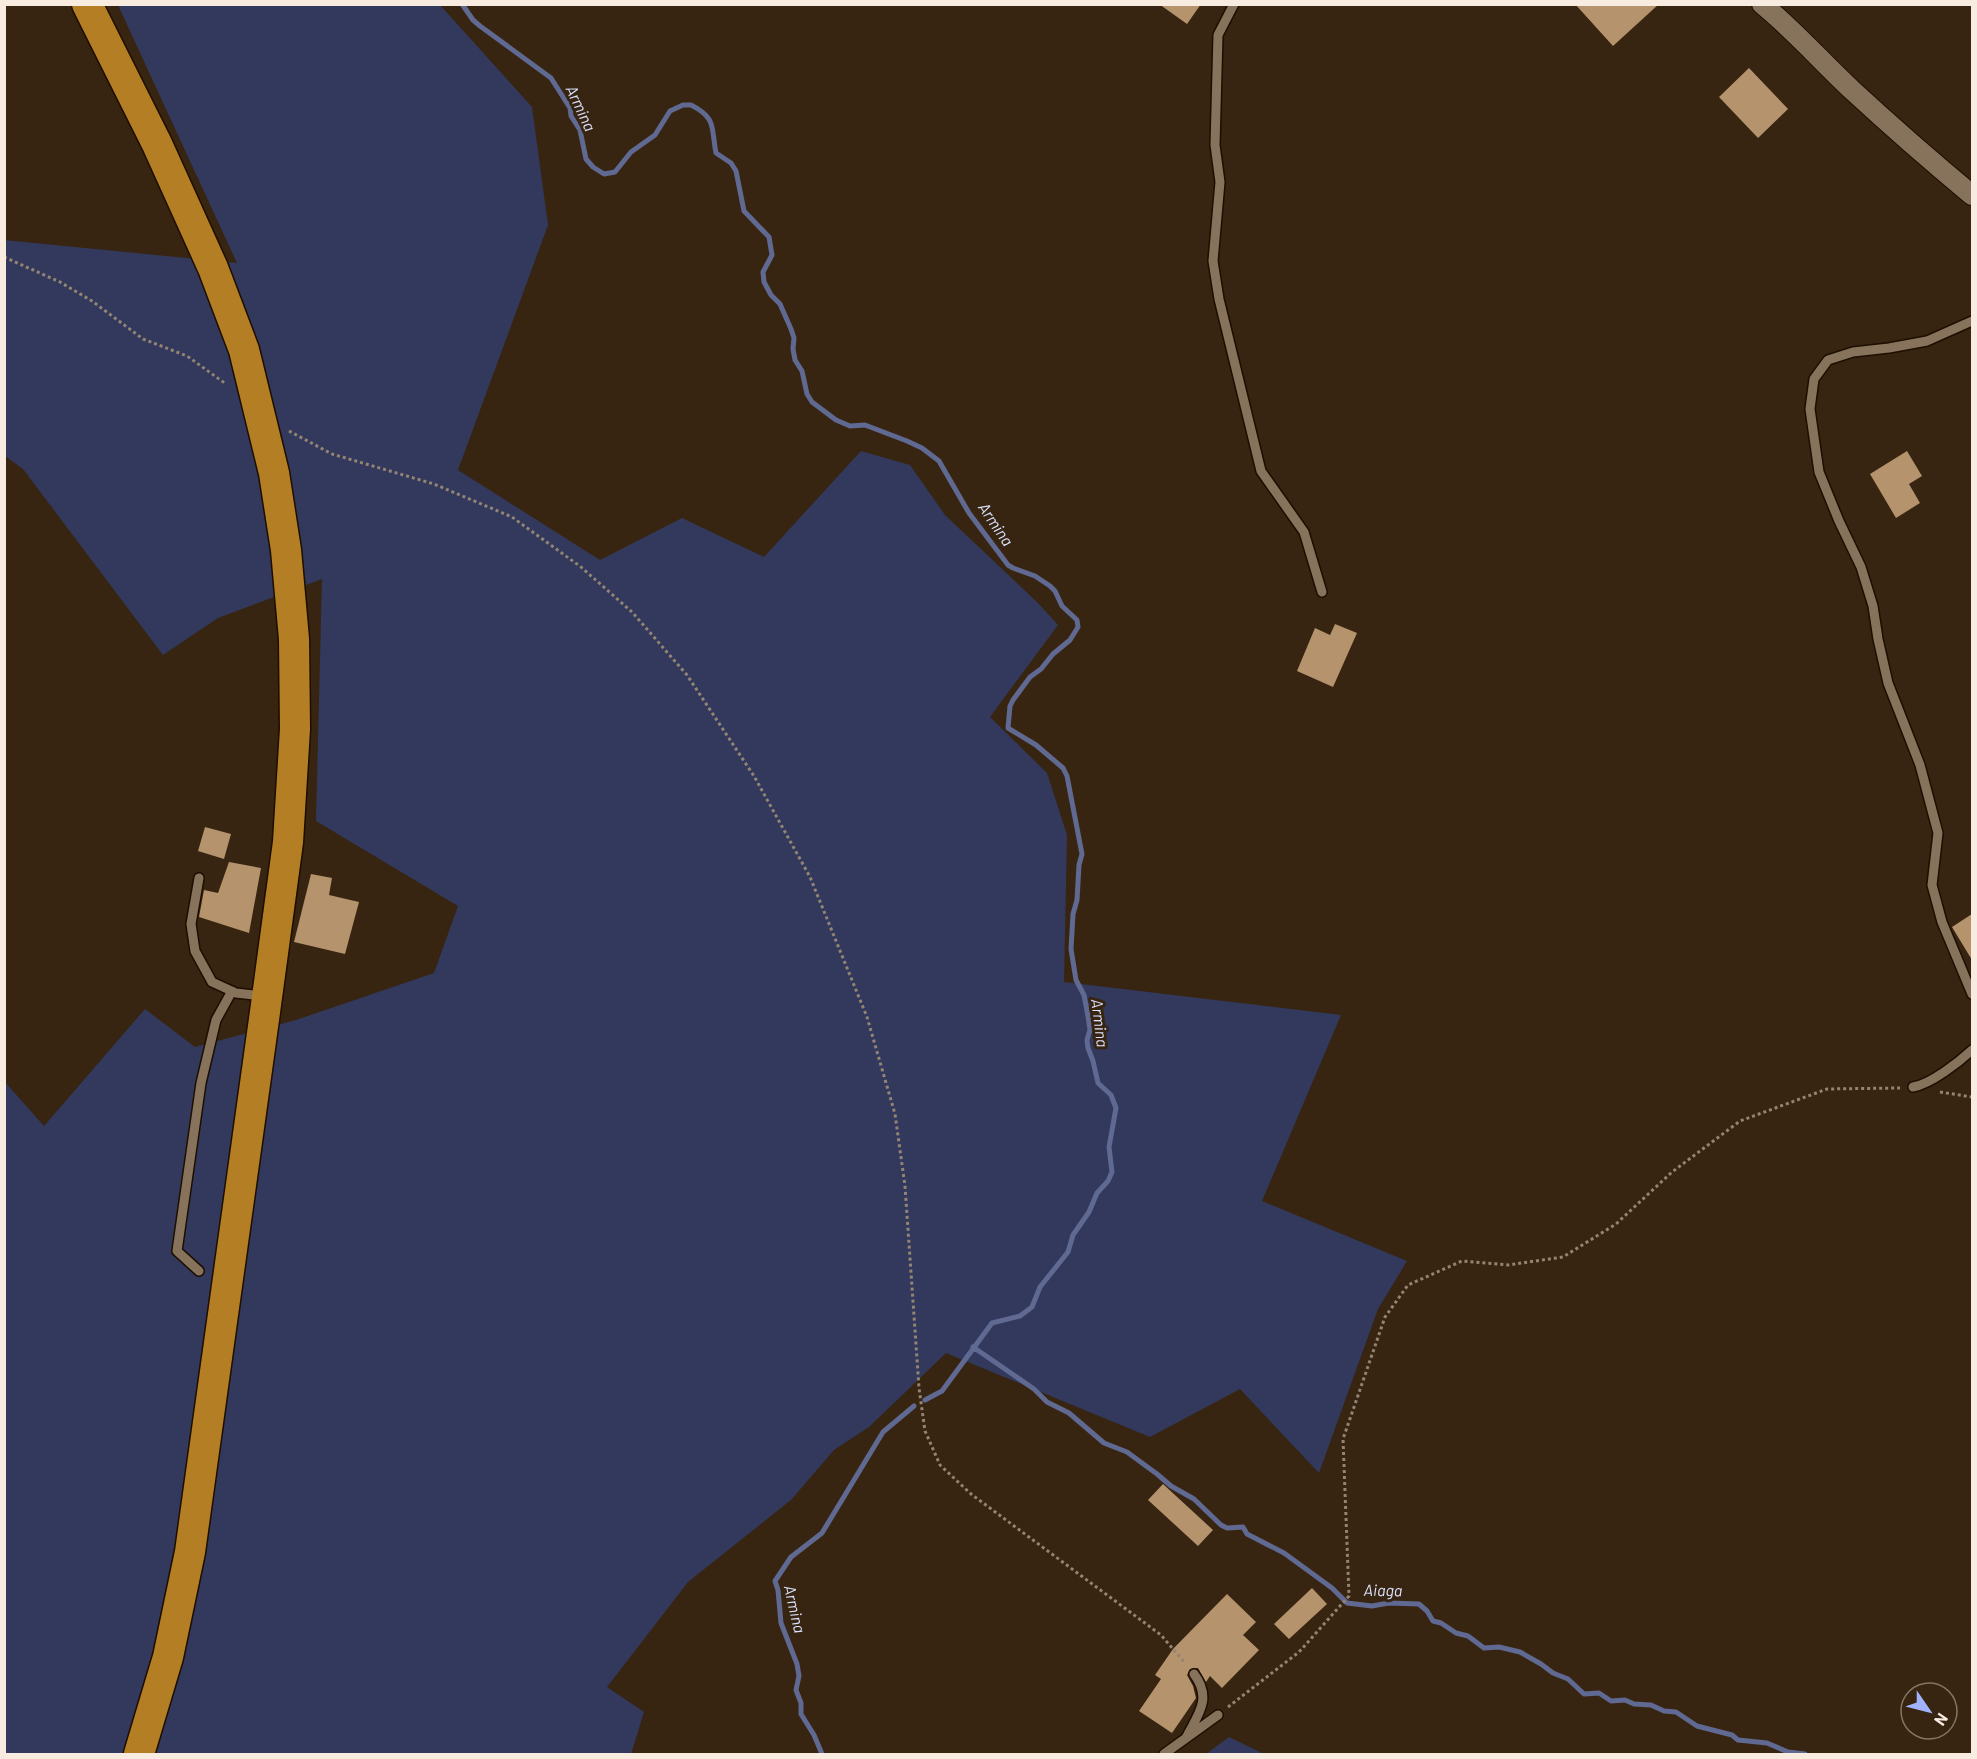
<svg xmlns="http://www.w3.org/2000/svg" width="1977" height="1759" font-family="Barlow,sans-serif">
	<style>
		.green { fill: #32395c }
		.lines { fill: none; stroke-linecap: round; stroke-linejoin: round }
		.stream { stroke: #5f6992; stroke-width: 5 }
		.building { fill: #b5936d }
		.lane-casing { stroke: #1d0e00; stroke-width: 12 }
		.street-casing { stroke: #1d0e00; stroke-width: 22 }
		.primary-casing { stroke: #1d0e00; stroke-width: 33 }
		.path { stroke: #938474; stroke-width: 3; stroke-dasharray: 3 3; stroke-linecap: butt }
		.lane { stroke: #87735c; stroke-width: 9 }
		.street { stroke: #87735c; stroke-width: 20 }
		.primary { stroke: #b47e25; stroke-width: 30 }
		.labels { text-anchor: middle; stroke-width: 6; stroke-linejoin: round; paint-order: stroke }
		.water-label { font-size: 16px; font-style: italic; fill: #dce3ff; stroke: #372511 }
	</style>
	<rect width="100%" height="100%" fill="#372511"/>
	<path class="green" d="M118,5H440L532,107L548,225L458,470L600,560L682,518L764,557L861,451L910,465L945,515L1039,604L1058,625L990,717L1047,773L1067,835L1064,982L1341,1015L1262,1201L1407,1261L1378,1309L1319,1473L1240,1389L1150,1437L946,1353L869,1427L834,1450L791,1500L688,1582L607,1687L644,1712L631,1754H5L4,1081L44,1126L145,1009L195,1047L296,1020L434,973L458,906L316,821L322,579L218,618L163,655L23,469L5,456L4,240L237,263Z
		M1229,1737L1264,1754H1206Z"/>
	<g class="lines">
		<path class="stream" d="M462,4L473,20L480,26L551,78L570,108L571,116L580,130L586,159L593,167L604,174L615,172L631,152L655,135L670,111L683,105H691C717,118 711,128 716,153L731,163L736,171L744,211L769,237L772,255L763,272L764,282L771,295L780,304L791,329L794,338L793,349L795,360L802,371L807,394L812,402L836,420L850,426L865,425L907,441L922,448L939,461L969,513L1008,565L1013,568L1035,576L1050,586L1055,591L1062,606L1077,620L1078,627L1070,640L1053,654L1041,669L1030,677L1013,700L1010,706L1008,728L1036,745L1063,768L1067,776L1082,854L1079,865L1077,900L1073,914L1071,949L1076,980L1084,995L1088,1016L1090,1030L1087,1040L1088,1048L1093,1061L1098,1083L1111,1095L1116,1108L1109,1147L1112,1172L1108,1181L1097,1193L1089,1212L1073,1235L1068,1252L1040,1287L1032,1307L1020,1316L992,1323L942,1391L925,1400
			M973,1347L1034,1389L1047,1402L1069,1413L1104,1443L1127,1452L1157,1474L1171,1486L1194,1499L1221,1525L1227,1528L1243,1527L1247,1534L1284,1553L1332,1588L1347,1603L1372,1606L1389,1603L1419,1604L1427,1611L1433,1621L1441,1623L1456,1633L1468,1636L1484,1648L1499,1647L1520,1652L1541,1664L1553,1673L1568,1679L1584,1694L1599,1693L1611,1701L1625,1700L1634,1704L1651,1705L1664,1711L1676,1712L1697,1726L1732,1735L1738,1740L1767,1743L1788,1752L1805,1754
			M822,1754L814,1735L801,1714V1703L796,1690L799,1676L797,1664L781,1623L778,1590L775,1581L791,1557L822,1533L883,1432L914,1406"/>
	</g>
	<path class="building" d="M1159,4H1201L1187,24Z
		M1575,4H1659L1613,46Z
		M1749,68L1788,109L1758,138L1719,97Z
		M1907,451L1922,476L1909,484L1920,503L1896,518L1870,474Z
		M1335,624L1357,633L1333,687L1297,671L1315,628L1330,635Z
		M205,827L231,834L224,859L198,851Z
		M229,862L261,868L249,933L199,917L204,890L218,893Z
		M311,874L332,878L329,895L359,902L345,954L294,942Z
		M1972,914V960L1952,927Z
		M1163,1484L1213,1530L1198,1546L1148,1500Z
		M1312,1588L1327,1604L1289,1639L1274,1624Z
		M1227,1594L1256,1622L1243,1635L1259,1650L1222,1688L1210,1676L1206,1682L1198,1668L1190,1669L1187,1675L1193,1686L1196,1698L1172,1733L1139,1711L1161,1679L1155,1675L1173,1649Z"/>
	<g class="lines">
		<g class="lane-casing">
			<path id="lane" d="M1234,4L1218,35L1215,145L1220,182L1213,261L1219,299L1261,471L1304,532L1322,592
				M1972,321L1927,341L1889,348L1853,352L1828,360L1814,379L1810,409L1819,472L1839,521L1861,567L1873,606L1878,639L1888,683L1920,765L1938,833L1932,885L1942,922L1972,994
				M199,878L191,924L195,951L212,982L236,993L262,996
				M1913,1087C1931,1084 1959,1062 1972,1050
				M199,1271L177,1251L201,1083L216,1020L232,991
				M1187,1736C1199,1713 1212,1698 1194,1674
				M1164,1754L1218,1715"/>
		</g>
		<g class="street-casing">
			<path id="street" d="M1762,4C1794,30 1821,61 1852,90C1891,126 1931,161 1972,195"/>
		</g>
		<g class="primary-casing">
			<path id="primary" d="M87,4L157,144L213,268L244,350L274,473L286,550L294,639L295,729L288,842L265,1012L190,1552L168,1657L139,1754"/>
		</g>
		<path class="path" d="M4,257L60,282L92,301L143,339L187,356L226,384
			M289,431L332,454L434,484L512,517L581,567L632,612L687,675L754,776L810,877L867,1017L895,1114L905,1186L919,1388L925,1431L940,1465L971,1494L1161,1635L1185,1663
			M1940,1092L1972,1097
			M1228,1707L1299,1652L1349,1596L1343,1439L1385,1317L1408,1285L1462,1261L1508,1265L1563,1257L1616,1224L1672,1172L1740,1121L1827,1089L1900,1088"/>
		<use href="#lane" class="lane"/>
		<use href="#street" class="street"/>
		<use href="#primary" class="primary"/>
	</g>
	<g class="labels">
		<g class="water-label">
			<text transform="translate(581 108) rotate(65)" y="6">Armina</text>
			<text transform="translate(996 524) rotate(56)" y="6">Armina</text>
			<text transform="translate(1100 1023) rotate(83)" y="6">Armina</text>
			<text transform="translate(1383 1590) rotate(1)" y="6">Aiaga</text>
			<text transform="translate(795 1609) rotate(77)" y="6">Armina</text>
		</g>
	</g>
	<rect width="1977" height="1759" fill="none" stroke="#f8ece0" stroke-width="12"/>
	<g transform="translate(1929 1711) rotate(125)"><circle r="28" fill="#372511" stroke="#847564" stroke-width="1.5"/>
	<path d="M0-4.5L10 22L0 15L-10 22Z" fill="#a1b3fd"/>
	<text y="-9" font-size="16" font-weight="bold" text-anchor="middle" fill="#f8ece0">N</text>
	</g>
</svg>
